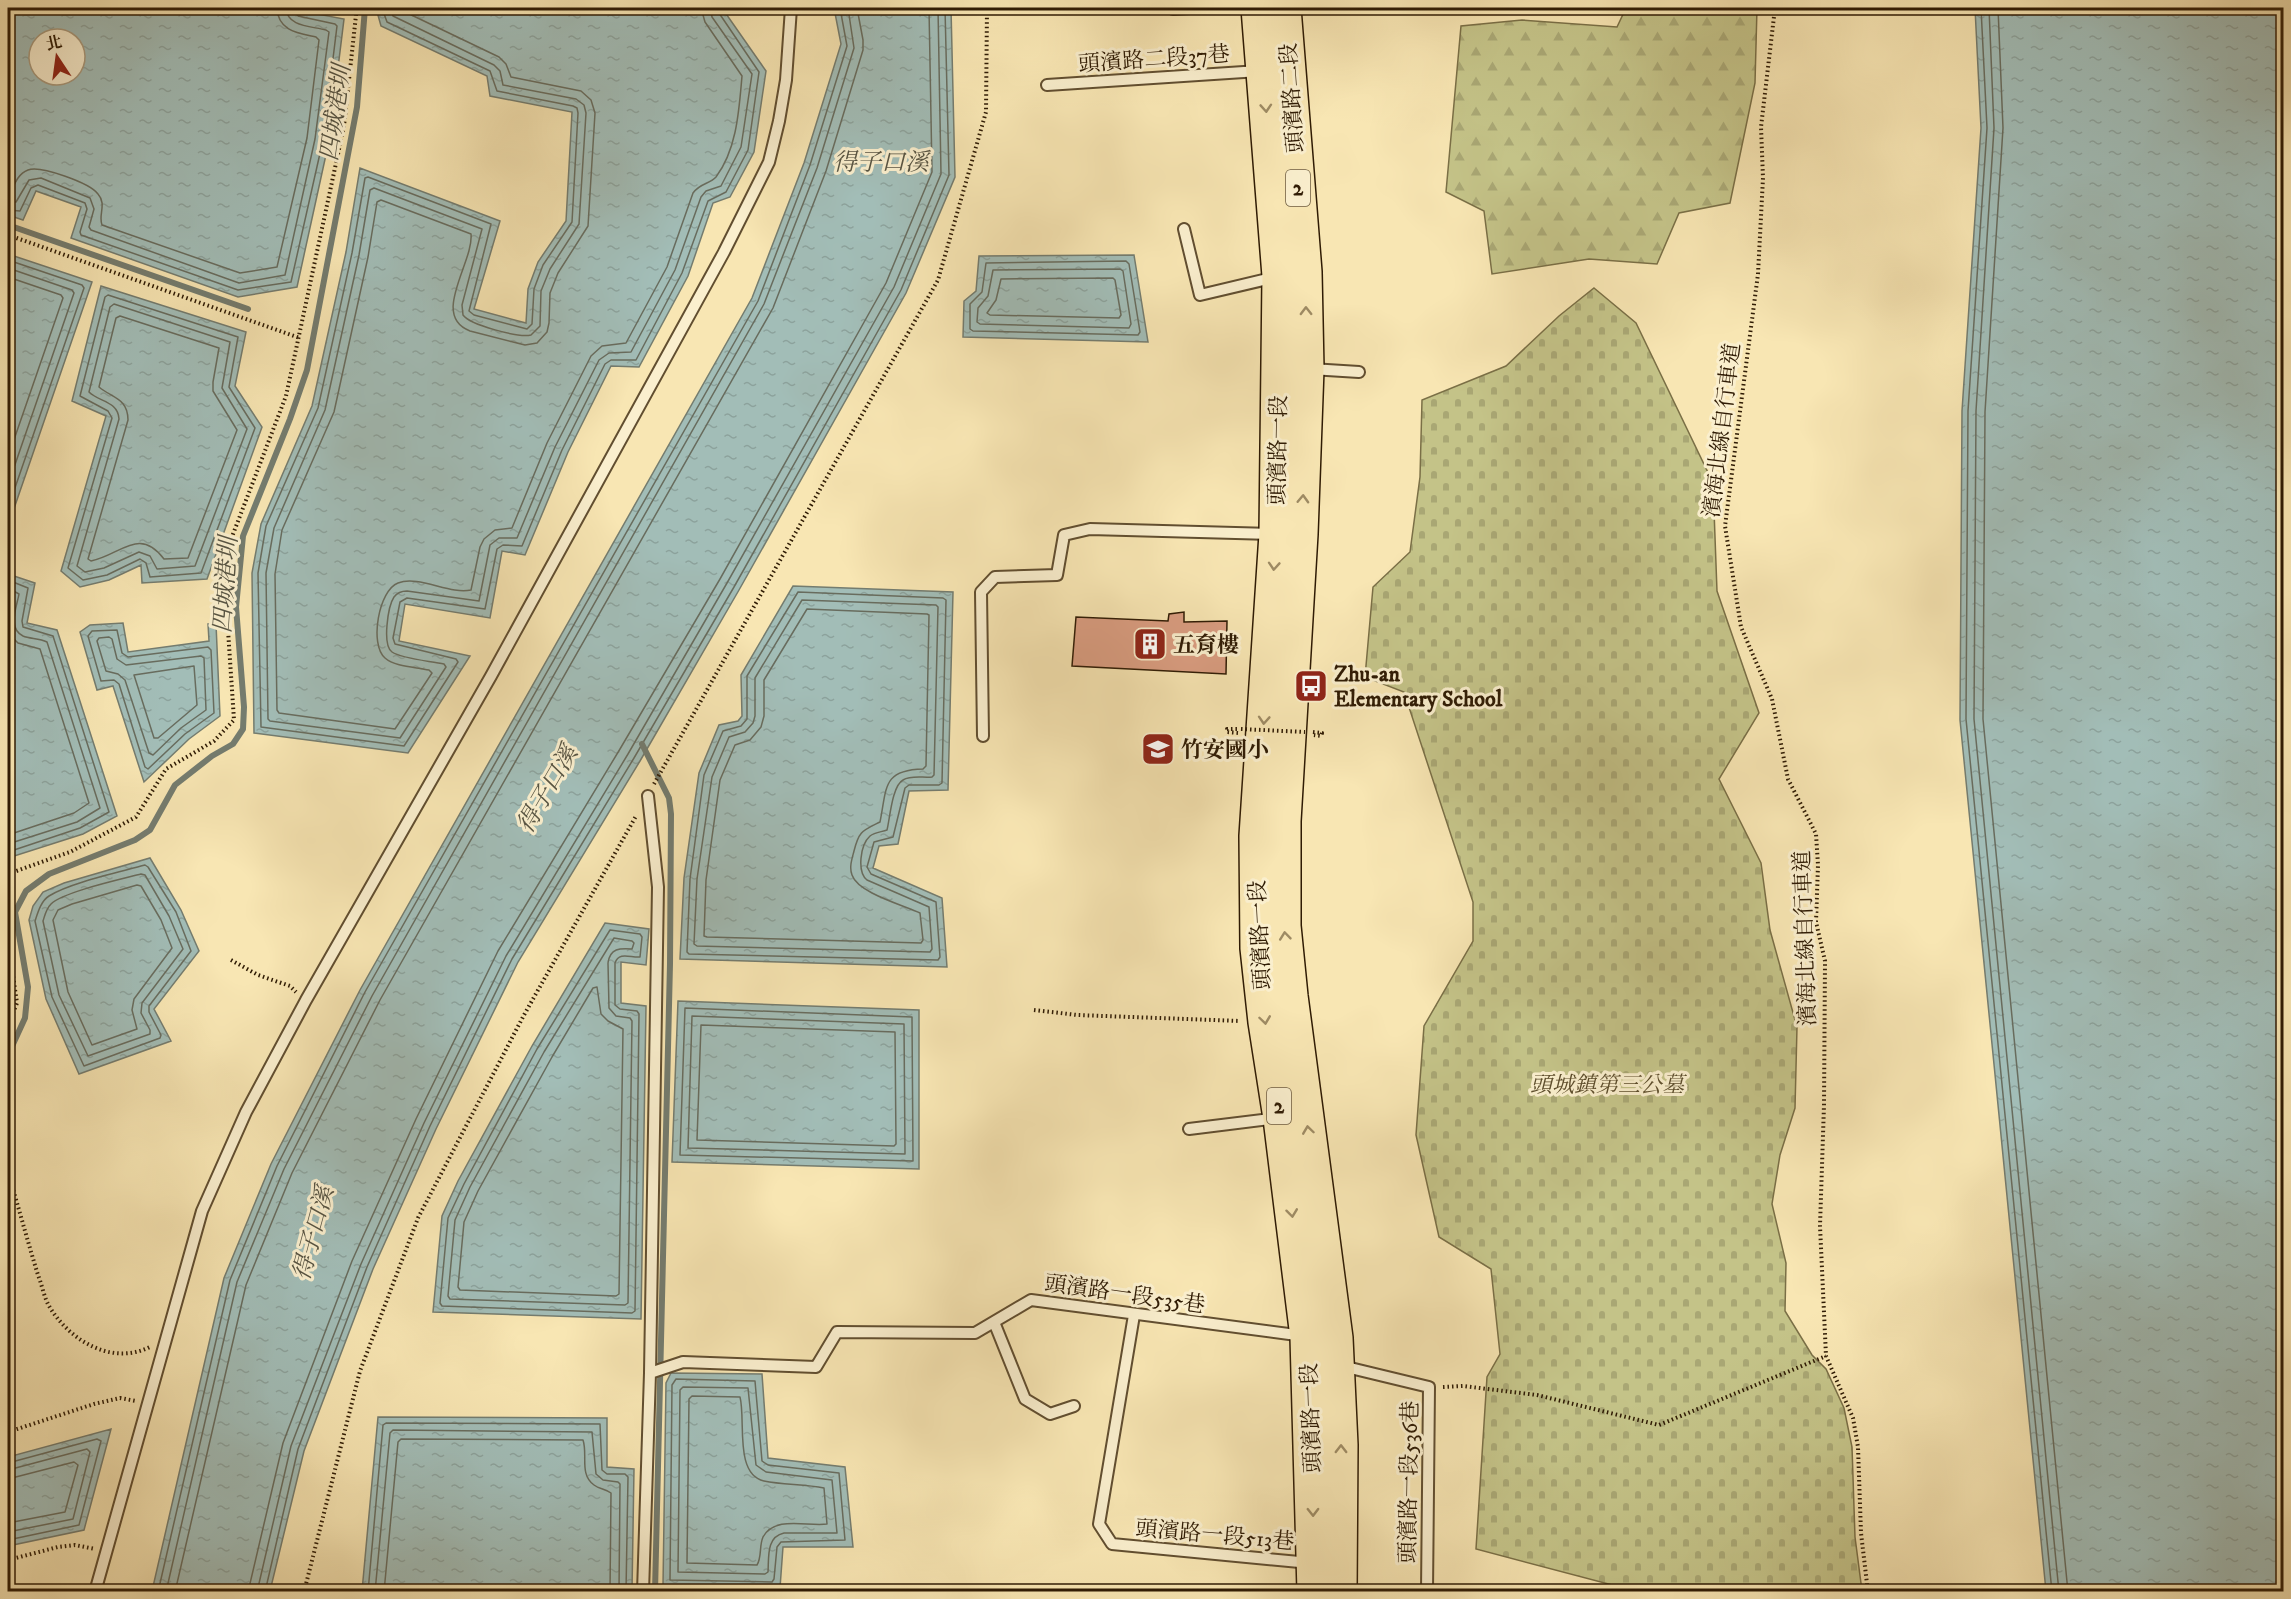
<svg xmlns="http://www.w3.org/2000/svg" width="2291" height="1599" font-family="'IM FELL DW Pica','Noto Serif TC',serif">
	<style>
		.forest { fill: url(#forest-firs); stroke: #7a6f46; stroke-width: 1.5 }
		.cemetery { fill: url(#cemetery-stones); stroke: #7a6f46; stroke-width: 1.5 }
		.water { fill: url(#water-ripples); stroke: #747c6f; stroke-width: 1.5; fill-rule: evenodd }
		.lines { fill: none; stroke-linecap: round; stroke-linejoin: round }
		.shore { stroke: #686c5e; stroke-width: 1.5 }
		.stream { stroke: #747c6f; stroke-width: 6 }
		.building { fill: #da9d81; stroke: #2f1b04; stroke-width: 1.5 }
		.service-casing { stroke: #614e30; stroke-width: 14 }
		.primary-casing { stroke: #2f1b04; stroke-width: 36 }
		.path { stroke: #2f1b04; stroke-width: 4; stroke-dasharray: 1.5 3; stroke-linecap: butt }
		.service { stroke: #faefce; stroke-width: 10 }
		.primary { stroke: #f8e6b3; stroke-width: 33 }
		.path-bridge { stroke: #2f1b04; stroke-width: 4; stroke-dasharray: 1.5 3; stroke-linecap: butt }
		.oneway { stroke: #9e8b64 }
		.labels { text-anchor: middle; stroke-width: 6; stroke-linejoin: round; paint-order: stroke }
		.shield { fill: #faefce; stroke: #6c5b41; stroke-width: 1.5 }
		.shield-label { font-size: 21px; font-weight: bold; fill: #2f1b04 }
		.street-label { font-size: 22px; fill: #2f1b04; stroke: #faefce }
		.poi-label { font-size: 22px; font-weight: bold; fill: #2f1b04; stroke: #faefce; text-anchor: start }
		.park-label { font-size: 22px; font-style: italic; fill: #5c4d2c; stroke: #faefce }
		.water-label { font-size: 24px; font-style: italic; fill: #575443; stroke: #faefce }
	</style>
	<defs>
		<pattern id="forest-firs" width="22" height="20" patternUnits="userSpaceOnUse" patternTransform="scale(1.5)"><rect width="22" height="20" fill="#c4c388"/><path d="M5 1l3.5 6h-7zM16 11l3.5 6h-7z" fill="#a9a774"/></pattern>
		<pattern id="cemetery-stones" width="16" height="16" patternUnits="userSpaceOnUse" patternTransform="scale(1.5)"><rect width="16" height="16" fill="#c4c388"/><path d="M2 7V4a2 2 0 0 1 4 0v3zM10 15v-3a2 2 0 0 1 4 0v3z" fill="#a9a774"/></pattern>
		<pattern id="water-ripples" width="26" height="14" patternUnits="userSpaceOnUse" patternTransform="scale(1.5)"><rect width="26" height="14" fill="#a2bdb7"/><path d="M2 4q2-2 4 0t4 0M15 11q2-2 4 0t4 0" fill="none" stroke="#8ca29c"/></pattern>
	</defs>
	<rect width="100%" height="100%" fill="#f8e6b3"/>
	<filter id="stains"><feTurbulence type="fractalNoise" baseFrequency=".00333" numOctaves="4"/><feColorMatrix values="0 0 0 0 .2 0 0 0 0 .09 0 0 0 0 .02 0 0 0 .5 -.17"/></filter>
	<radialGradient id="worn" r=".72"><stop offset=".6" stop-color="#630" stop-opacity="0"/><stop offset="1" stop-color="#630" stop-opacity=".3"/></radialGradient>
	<path class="forest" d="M1626,8H1757L1755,83L1730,203L1679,213L1657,264L1589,259L1492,274L1484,211L1446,192L1461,26L1522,20L1617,27Z"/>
	<path class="cemetery" d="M1594,288L1636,323L1713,483L1717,591L1759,713L1719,779L1761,863L1770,930L1797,1027L1795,1108L1780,1155L1772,1204L1786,1263L1785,1311L1812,1355L1826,1369L1844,1408L1852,1447L1855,1537L1862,1591H1635L1476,1549L1487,1377L1500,1354L1491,1269L1439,1237L1416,1135L1424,1026L1473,941V902L1404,692L1365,677L1373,587L1410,552L1420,477L1422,400L1506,366L1559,316Z"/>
	<path class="water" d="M8,8H286L344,19L329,141L297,287L238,297L71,238L81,207L36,191L23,220L8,215ZM39,39H75V75H39Z
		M376,8H722L766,71L754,152L730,197L713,203L688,276L639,367L611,366L568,452L525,555L502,551L490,618L405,604L399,641L470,656L408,753L254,733L252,573L261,524L312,406L346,252L360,168L500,221L474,309L526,323L528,289L538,262L566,221L572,112L490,96L487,76L381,26Z
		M834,8H951L955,177L906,293L739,590L640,761L518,962L436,1129L373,1269L304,1451L270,1591H152L224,1278L271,1164L360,990L752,298L804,163L841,44Z
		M1975,8H2283V1591H2046L1960,720L1962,411L1981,128Z
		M8,254L92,282L8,526Z
		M1134,255L1148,342L963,337L964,301L976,291L979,256Z
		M101,286L246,332L235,386L262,427L207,579L142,583L141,565L109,580L80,587L61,571L106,416L72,401Z
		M8,574L35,583L27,623L57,630L117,816L83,834L8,858Z
		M793,586L953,592L948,790L909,791L898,844L879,846L873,868L942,898L947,967L680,959L684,878L699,773L719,725L738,721L742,716L741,675Z
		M123,623L128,652L209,641L208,624H216L220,716L189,739L144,782L113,686L97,690L80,632L90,625Z
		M150,858L181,910L199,951L154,1009L171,1041L79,1074L46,999L29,920L33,906L43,892L64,883Z
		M605,923L649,929L646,965L621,962V1003L646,1006L641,1319L433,1312L442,1216L458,1181L532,1046Z
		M678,1001L919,1010V1169L672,1162Z
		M671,1373L762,1374L768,1458L845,1467L853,1547H783L780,1588L663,1586L666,1383Z
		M378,1417L607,1418V1467L634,1469L632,1591H362Z
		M111,1429L84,1530L8,1546V1457Z"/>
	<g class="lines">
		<path class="shore" d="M382,8L387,22L490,71L497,91L573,106L577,108L578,113L572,222L543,265L534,289L532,324L527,329L474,315L469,311L491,224L368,177L365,178L352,253L318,408L266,526L258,573L261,727L404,746L458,662L456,659L395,644L393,638L400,602L407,598L485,609L497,549L503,545L522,546L562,450L605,364L611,360H636L682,273L708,201L726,192L748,150L759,72L719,13L718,8
			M390,8L393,16L494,65L500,71L503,85L576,99L584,105L586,113L579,224L550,269L541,291L540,326L531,335C519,338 470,325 463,315L462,305L482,229L374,188L370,190L359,255L325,410L274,528L266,573L268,719L270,721L400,738L446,667L444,664C431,661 402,659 392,652C382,645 388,606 394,597C397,593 401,591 407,591L479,601L490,545L499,538H517L555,447L599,360L609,353L631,352L675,270L701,197L706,191L721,186L741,147L752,74L712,17L710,8
			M400,8L401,10L499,57L506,64L511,77L581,91L591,100L595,113L588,226L558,273L550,293L549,323L547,332L537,343L525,345L470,331C430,316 474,262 471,234L381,200L377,202L368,257L334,412L282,530L275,574L277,710L279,713L395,729L432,673L429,670C416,667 395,667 385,658C369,644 379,590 398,583C419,575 450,595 471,590L480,547L484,539L495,530L512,528L547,443L591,356L602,346L626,343L667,267L693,193C700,183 710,184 716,177C737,149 739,110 742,76L705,22L701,8
			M1981,8L1987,128L1968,411L1966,719L2052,1592
			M1989,8L1994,128L1976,411L1974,719L2059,1592
			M1998,8L2003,128L1985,412L1983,719L2068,1592
			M8,193L11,192C15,183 18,174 28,170C40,165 90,183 98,194C107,204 98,215 102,225L240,273L277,267L307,138L319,40L316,37C298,33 278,31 277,8
			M8,202H16L29,180L41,178L90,198L94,209L89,227L91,230L239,283L285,275L315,139L329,32L326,30C311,26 287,27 286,8
			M8,210L20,211L31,188L38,185L85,203L87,209L80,232L81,235L238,290L291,282L323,140L337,26L335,24L298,16L294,8
			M8,260L82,285L84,288L8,508
			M1126,261L1129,264L1140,332L1138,335L973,331L970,329V304L982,292L986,263Z
			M8,268L72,290L74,293L8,485
			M1120,269L1123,271L1131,324L1129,328L980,324L977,322L978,308L988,296L993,270Z
			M8,277L61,295L63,298L8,457
			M1113,278L1115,280L1121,315L1119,318L990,315L987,313L996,300L1001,279Z
			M108,295L238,337L229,387L255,428L201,573L150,577L146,563L140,559L107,575L83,580L68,568L112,418L108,411L80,396L105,297Z
			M114,304L230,342L222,388L247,429L195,566L157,569L150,556L139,552L104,568L85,572L77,566L119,419C118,401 99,402 89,392L110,307Z
			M120,316L219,348L213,382V391L237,430L188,558L164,559C139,526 121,555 91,561L88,559L128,420C128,398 112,398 99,387L116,318Z
			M8,580L28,588L22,621L23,627L53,636L109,812L80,828L8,852
			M8,588L19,594C17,606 7,628 23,636C30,639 39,638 47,642L100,808L77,822L8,844
			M798,592L943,598L946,600L942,783L939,785H909L905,788L893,837L874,842L867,867L871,874L936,902L940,957L938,960L689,954L687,952L690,879L704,775L723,731L741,726L747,719V676Z
			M802,600L936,605L938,607L934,775L932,777C923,778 911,775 903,780C892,786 890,818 887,830C882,832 875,832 870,836C860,845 857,872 867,880L929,907L932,949L930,952L697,946L694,944L697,879L712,777L729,737L745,732L753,723L755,716V678Z
			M807,609L927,614L929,615L926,766L923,769C882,770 887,788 880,822C862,831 859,831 854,851C852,859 849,867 852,875C858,893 903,905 920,913L923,940L921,943L707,937L704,936L706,880L720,780L735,745L750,740L761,727L764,716V680Z
			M117,630L122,653L128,657L208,647L211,650L214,713L185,734L148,769L145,767L119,684L114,680L101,681L88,636L92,631Z
			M8,633L18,643L40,649L89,803L74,813L8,835
			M109,637L112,639L117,659L126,665L201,656L204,658L206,710L181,728L153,755L149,753L125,680L118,674L106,671L97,641L99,638Z
			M194,666L197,705L158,738H154L134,675Z
			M145,865L148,867L176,912L191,951L149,1006V1012L161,1035L160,1038L84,1066L52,997L35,921C38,912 41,901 49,896C69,883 120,872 145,865Z
			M141,874L145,875L169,916L183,949L142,1003L141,1013L150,1030V1034L88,1056L59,995L43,921C45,915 46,909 51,904C63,892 122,879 141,874Z
			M137,885L141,886L161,920L172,948L134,999L132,1010L137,1029L92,1045L68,992L53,920L58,910L72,904Z
			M610,930L640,934L642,937L640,957C631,958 619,951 615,963V1005L620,1009L637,1011L639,1014L635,1311L632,1313L442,1306L440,1303L448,1218L464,1184L537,1049Z
			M614,938L632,941L634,943L632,949C620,948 610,948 608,963L609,1008L616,1016L630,1018L632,1021L628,1303L625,1305L450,1299L448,1296L455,1220L470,1187L544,1052Z
			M597,987L601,1014L608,1021L623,1029L619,1294L616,1296L460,1290L458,1287L464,1222L478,1191L552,1057L593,988Z
			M685,1008L912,1017L913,1161L680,1155Z
			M692,1016L904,1024L905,1154L688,1148Z
			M701,1025L895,1032L896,1144L894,1146L697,1140Z
			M676,1379L755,1381L762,1461L768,1465L839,1473L845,1540L781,1542L777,1547L774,1579L772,1582L670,1580L672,1385Z
			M683,1387L748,1388L756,1465L766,1472L832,1480L837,1533H784C766,1537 769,1557 768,1572L765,1574L678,1572L680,1390Z
			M692,1396L740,1397C746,1420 734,1474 764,1481C783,1485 804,1484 824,1488L827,1524C808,1527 775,1515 763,1537C759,1546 762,1557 757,1565L687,1563L689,1399Z
			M8,1463L97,1439L101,1441L79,1525L8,1540
			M8,1470L87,1449L90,1452L73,1519L8,1532
			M8,1479L74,1462L78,1465L65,1512L8,1523
			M158,1592L230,1280L277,1166L365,992L758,301L810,165L847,46L840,8
			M166,1592L237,1282L284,1169L372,996L764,304L817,168L854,48L848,8
			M175,1592L246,1285L292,1173L380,1000L773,308L826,171L863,50V40L857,8
			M248,1592L283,1443L352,1261L416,1119L498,951L620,749L720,579L886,283L932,172L929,8
			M257,1592L291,1446L361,1264L424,1123L506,956L628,754L727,583L894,287L941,174L938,8
			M265,1592L298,1449L367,1267L430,1126L512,959L634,758L734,587L901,290L949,175L945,8
			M368,1592L383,1425L386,1423L600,1424L602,1470L607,1474H625L628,1477L626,1592
			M375,1592L390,1433L393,1430L592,1432L596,1474L603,1480L618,1482L620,1484L619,1592
			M384,1592L398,1442L401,1439L583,1440C588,1455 579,1474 594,1485C599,1489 606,1489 611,1493L610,1592"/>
		<path class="stream" d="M8,225L248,309
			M642,744L669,798L671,814L670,964L655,1592
			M8,1055L25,1018L28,987L15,912L26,891L49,874L135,840L150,830L175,785L212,756L233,744L243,729L244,707L236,607L243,536L290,419L307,370L357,107L365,8"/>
	</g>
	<path class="building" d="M1184,612V622L1227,621L1226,674L1072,666L1076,617L1168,621L1169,614Z"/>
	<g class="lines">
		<g class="service-casing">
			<path id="service" d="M1173,9L1190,8
				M1047,85L1259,71
				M1184,229L1200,295L1276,277
				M1311,369L1359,372
				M983,736L981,592L995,577L1057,575L1064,535L1090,529L1272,534
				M1189,1129L1278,1118
				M1134,1315L1099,1524L1112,1544L1310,1563
				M994,1322L1025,1399L1050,1414L1074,1406
				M1342,1366L1429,1387L1427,1592
				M650,1373L683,1362L816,1367L837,1332L975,1333L1031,1300L1304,1336
				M95,1592L202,1211L246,1112L306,1000L491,676L724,252L769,162L779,121L786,80L791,8
				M643,1592L650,1373L658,887L648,796"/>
		</g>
		<g class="primary-casing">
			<path id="primary" d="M1258,8L1279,276L1276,534L1256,836L1257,948L1265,1022L1280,1118L1307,1337L1314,1592
				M1284,8L1305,272L1307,369L1301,534L1284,821V926L1291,996L1336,1338L1341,1445L1340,1592"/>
		</g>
		<path class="path" d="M1775,8L1761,127L1763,178L1758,274L1725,526L1741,627L1772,699L1788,779L1816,834L1818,865L1816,922L1825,961L1824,1105L1820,1226L1826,1356L1853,1418L1858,1447L1861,1533L1868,1592
			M8,235L300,338
			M1313,732L1322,733L1321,736L1314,735
			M1238,733L1227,732V729H1238
			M654,784L938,280L986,112L987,8
			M8,874L70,852L136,817L166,769L214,741L234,720L226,600L230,542L286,396L344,126L356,15L353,8
			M8,941L17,1003L8,1025
			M231,960L258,975L290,986L296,992
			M1034,1010L1077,1015L1240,1021
			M12,1186C21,1216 29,1246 38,1275C42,1285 44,1297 49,1306C69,1340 111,1366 150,1347
			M1443,1387L1463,1386L1537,1395L1659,1425L1826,1356
			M8,1432L94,1404L120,1398L136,1401
			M8,1560L58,1547L75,1545L95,1549
			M304,1592L360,1371L418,1218L524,1015L636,816"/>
		<use href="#service" class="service"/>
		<use href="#primary" class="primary"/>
		<path class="path-bridge" d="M1241,729L1305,732"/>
	</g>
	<defs><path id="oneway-chevron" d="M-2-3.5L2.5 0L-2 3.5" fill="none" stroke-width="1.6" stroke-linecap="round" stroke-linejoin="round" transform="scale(1.5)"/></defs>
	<g class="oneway">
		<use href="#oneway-chevron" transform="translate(1266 108) rotate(86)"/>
		<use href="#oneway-chevron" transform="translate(1306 311) rotate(-91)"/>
		<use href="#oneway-chevron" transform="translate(1303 499) rotate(-88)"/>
		<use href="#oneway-chevron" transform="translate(1274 566) rotate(94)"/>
		<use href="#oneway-chevron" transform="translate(1264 720) rotate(94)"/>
		<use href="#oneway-chevron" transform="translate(1285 936) rotate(-96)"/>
		<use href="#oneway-chevron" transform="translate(1265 1020) rotate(82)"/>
		<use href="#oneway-chevron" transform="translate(1308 1130) rotate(-98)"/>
		<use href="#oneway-chevron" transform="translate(1292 1213) rotate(83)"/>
		<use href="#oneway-chevron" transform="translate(1341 1449) rotate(-90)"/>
		<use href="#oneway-chevron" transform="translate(1313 1512) rotate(89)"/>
	</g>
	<defs>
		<g id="building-square" transform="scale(1.725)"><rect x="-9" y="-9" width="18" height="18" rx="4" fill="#8f2418" stroke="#faefce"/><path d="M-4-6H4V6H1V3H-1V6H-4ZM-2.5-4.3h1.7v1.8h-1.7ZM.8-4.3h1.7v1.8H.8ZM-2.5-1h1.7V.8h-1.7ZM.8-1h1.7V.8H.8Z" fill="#fff"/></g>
		<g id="bus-square" transform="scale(1.725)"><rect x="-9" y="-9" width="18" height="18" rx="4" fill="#8f2418" stroke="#faefce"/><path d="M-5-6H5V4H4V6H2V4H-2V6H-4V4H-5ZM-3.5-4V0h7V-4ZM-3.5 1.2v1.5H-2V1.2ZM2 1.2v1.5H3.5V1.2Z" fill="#fff"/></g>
		<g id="school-square" transform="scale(1.725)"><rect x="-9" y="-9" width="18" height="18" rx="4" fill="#8f2418" stroke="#faefce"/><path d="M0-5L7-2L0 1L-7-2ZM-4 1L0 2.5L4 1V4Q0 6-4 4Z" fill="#fff"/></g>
	</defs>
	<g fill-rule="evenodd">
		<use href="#building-square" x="1150" y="644"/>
		<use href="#bus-square" x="1311" y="686"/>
		<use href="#school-square" x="1158" y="749"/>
	</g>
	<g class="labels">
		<g class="shield">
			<rect x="1286" y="170" width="24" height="36" rx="4.5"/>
			<rect x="1267" y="1088" width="24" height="36" rx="4.5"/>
		</g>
		<g class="shield-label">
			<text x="1298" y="195">2</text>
			<text x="1279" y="1113">2</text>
		</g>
		<g class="street-label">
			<text transform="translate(1154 58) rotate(-4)" y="8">頭濱路二段37巷</text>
			<text transform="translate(1291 98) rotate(-94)" y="8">頭濱路二段</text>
			<text transform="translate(1721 430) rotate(-83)" y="8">濱海北線自行車道</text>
			<text transform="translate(1277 450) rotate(-89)" y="8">頭濱路一段</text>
			<text transform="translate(1259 935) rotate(-93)" y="8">頭濱路一段</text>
			<text transform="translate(1804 938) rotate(-92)" y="8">濱海北線自行車道</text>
			<text transform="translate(1125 1293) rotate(8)" y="8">頭濱路一段535巷</text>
			<text transform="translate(1310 1418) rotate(-92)" y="8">頭濱路一段</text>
			<text transform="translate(1408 1482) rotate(-89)" y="8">頭濱路一段536巷</text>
			<text transform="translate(1215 1534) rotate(5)" y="8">頭濱路一段513巷</text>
		</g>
		<g class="poi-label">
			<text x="1173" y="652">五育樓</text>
			<text x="1334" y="681">Zhu-an<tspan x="1334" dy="25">Elementary School</tspan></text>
			<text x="1181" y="757">竹安國小</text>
		</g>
		<g class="park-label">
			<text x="1607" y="1092">頭城鎮第三公墓</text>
		</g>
		<g class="water-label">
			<text transform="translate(335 113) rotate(-82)" y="8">四城港圳</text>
			<text x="881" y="170">得子口溪</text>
			<text transform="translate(225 585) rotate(-86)" y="8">四城港圳</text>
			<text transform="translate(547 789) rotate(-60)" y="8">得子口溪</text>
			<text transform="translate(313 1233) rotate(-75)" y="8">得子口溪</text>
		</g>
	</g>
	<rect width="2291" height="1599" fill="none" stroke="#f8e6b3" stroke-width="30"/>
	<rect x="9" y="9" width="2273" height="1581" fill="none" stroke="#2f1b04" stroke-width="3"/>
	<rect x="15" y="15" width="2261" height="1569" fill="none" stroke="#2f1b04" stroke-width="1.5"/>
	<g transform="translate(57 57) rotate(347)"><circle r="28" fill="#faefce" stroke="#a99a7d" stroke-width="1.5"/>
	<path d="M0-4.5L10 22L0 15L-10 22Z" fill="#8f2418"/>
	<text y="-9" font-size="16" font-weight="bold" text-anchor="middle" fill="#2f1b04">北</text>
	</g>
	<rect width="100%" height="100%" filter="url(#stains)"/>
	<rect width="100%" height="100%" fill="url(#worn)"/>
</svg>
